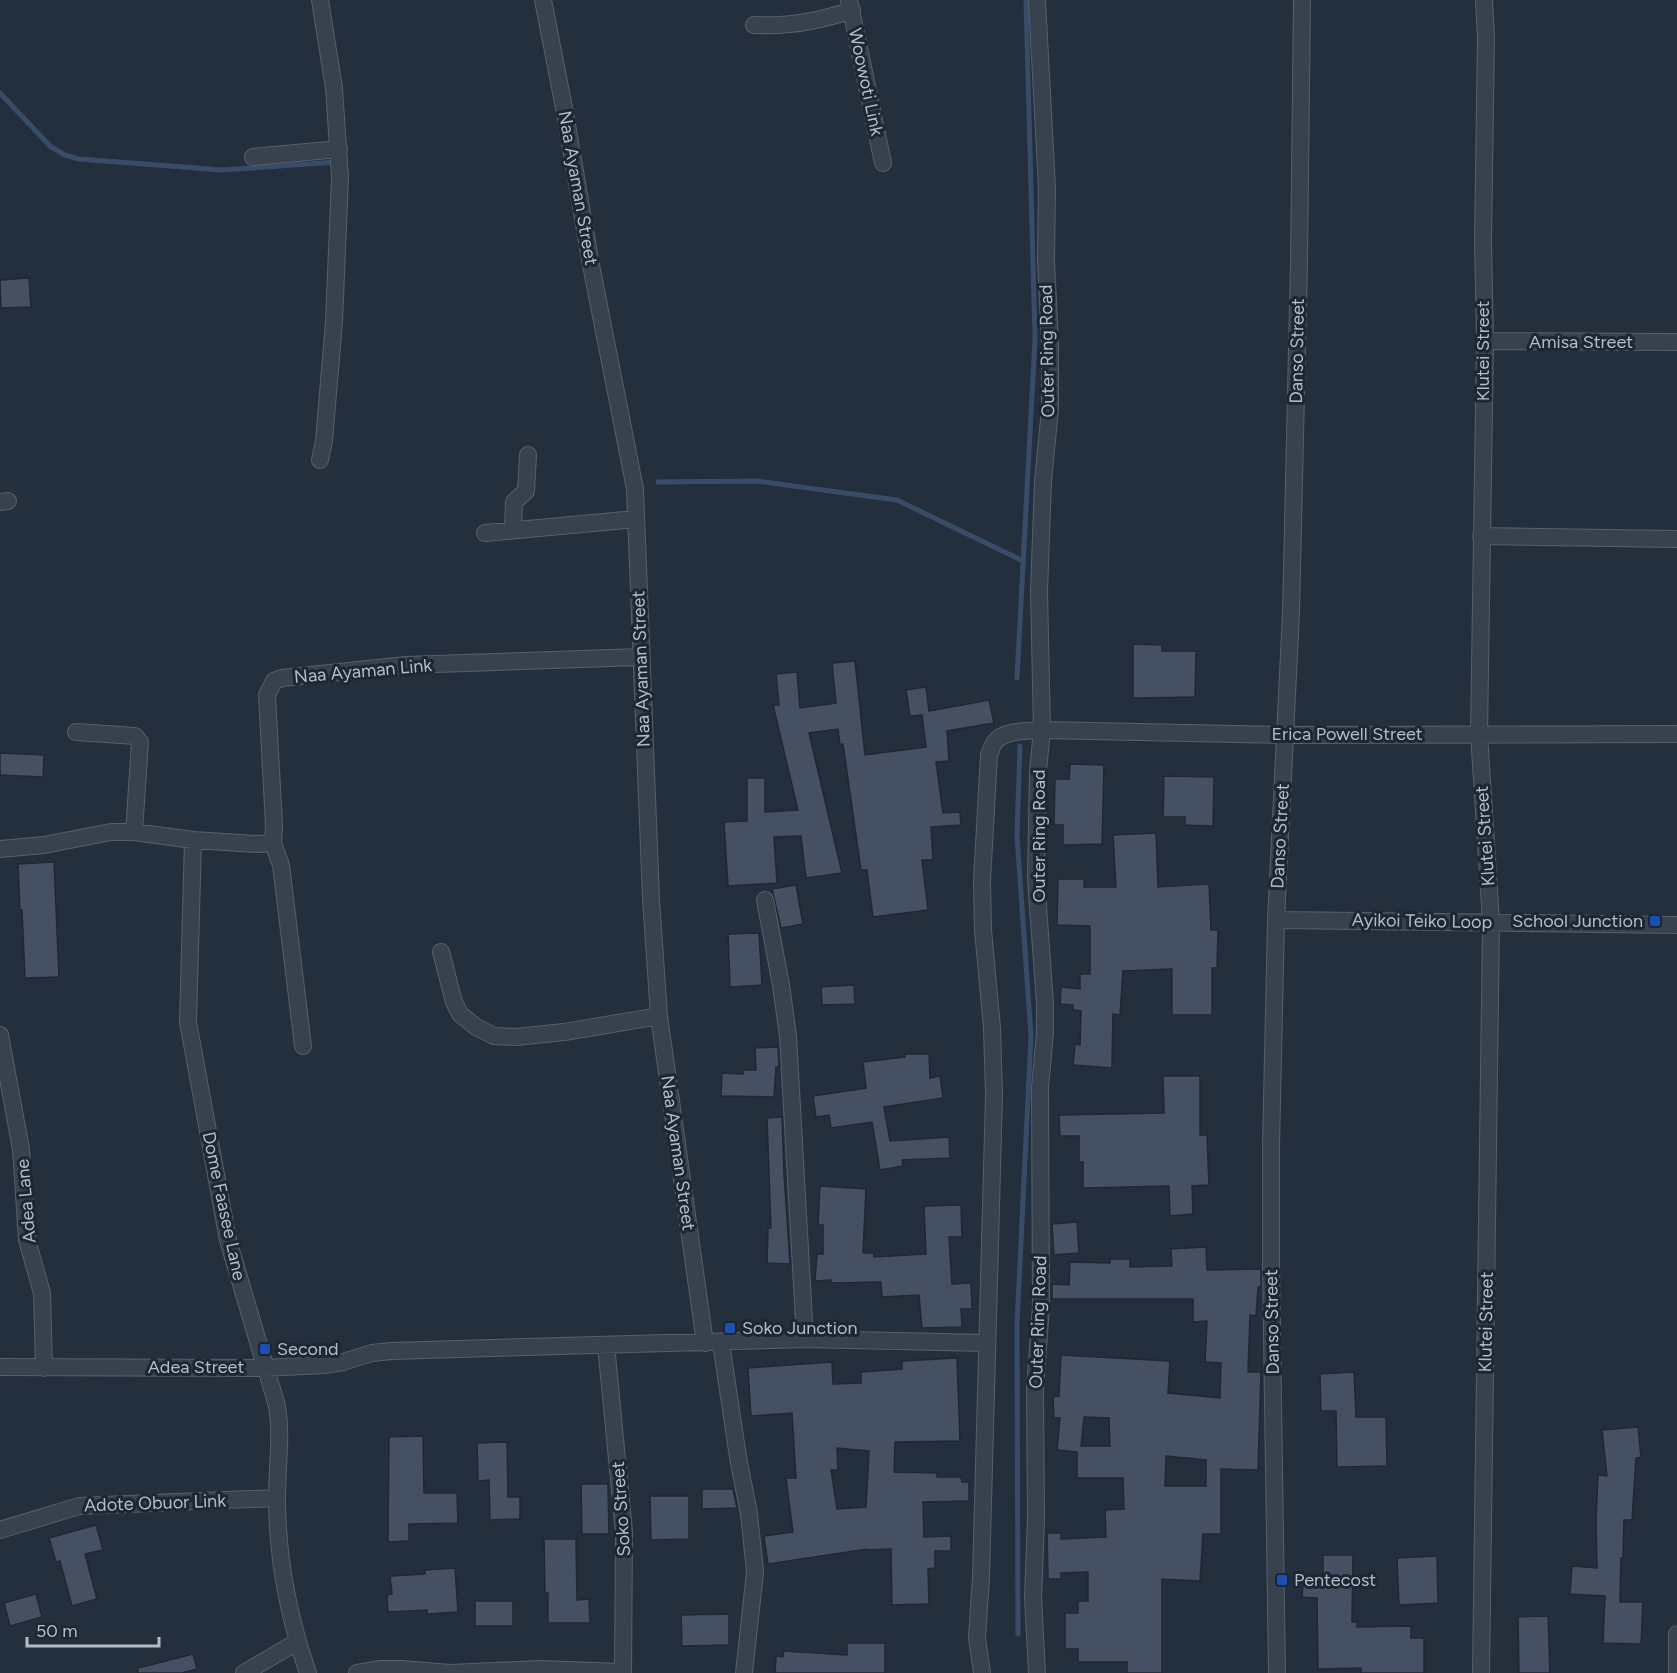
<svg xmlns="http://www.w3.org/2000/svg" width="1677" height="1673" font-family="Figtree,sans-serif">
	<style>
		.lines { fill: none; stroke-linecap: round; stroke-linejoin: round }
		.stream { stroke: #394c67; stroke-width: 5 }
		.building { fill: #455162; stroke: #1f2835; stroke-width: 1.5; fill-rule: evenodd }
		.minor-casing { stroke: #565f6c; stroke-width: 18 }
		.minor { stroke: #38414e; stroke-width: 16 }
		.transit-dot { fill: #1a4fb4; stroke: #1d2633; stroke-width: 2 }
		.labels { text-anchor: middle; stroke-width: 6; stroke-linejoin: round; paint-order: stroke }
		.street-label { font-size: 18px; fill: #b4bcc9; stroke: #1d2633 }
		.poi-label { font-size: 18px; fill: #b4bcc9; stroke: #1d2633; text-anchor: start }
	</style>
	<rect width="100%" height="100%" fill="#242f3e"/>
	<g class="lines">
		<path class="stream" d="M0,93L51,147L65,155L79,159L222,170L337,162
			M658,482L757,481L897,500L1023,561
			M1017,678L1035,339L1026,0
			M1018,1634L1017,1324L1031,1036L1017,836L1020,746"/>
	</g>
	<path class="building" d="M29,278L31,307L1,308L0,280Z
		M1133,644L1162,645V651H1196L1195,697L1133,698Z
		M855,661L865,755L926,747L922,715L910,716L906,690L926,687L929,711L989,700L994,723L947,731L949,761L936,762L943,813L960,812L961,825L931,827L933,860H922L928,910L873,917L867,870H861L843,744L840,745L838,729L809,733L842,873L806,878L801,836L774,837L777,883L728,886L724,822L747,821V778H765V812L798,810L773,705H779L776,674L797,672L800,708L836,703L832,663Z
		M0,753L44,755L43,777L0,775Z
		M1070,764L1104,765L1102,844L1063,845V825H1054L1055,779H1069Z
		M1164,776L1214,777L1213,826L1185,825V817H1163Z
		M1156,833L1158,887L1209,884L1211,930H1218L1217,968H1212V1015H1172V969L1123,971L1120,1015L1113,1014L1112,1068L1073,1065L1075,1044L1080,1045L1081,1011L1073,1010V1005L1060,1004L1061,987L1080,989V974H1090V926L1057,925L1058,879H1084V887H1116L1113,835Z
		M54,862L59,977L25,978L22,910H20L18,864Z
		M796,885L803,924L781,928L772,889Z
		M759,933L762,985L730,987L728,934Z
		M854,985L855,1004L822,1005L821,987Z
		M778,1047L779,1067H776L774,1097L721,1096L722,1073L743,1074V1070H756L755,1048Z
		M905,1054H929L930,1078L940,1076L943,1098L884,1107L890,1141L949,1137L950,1158L902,1160L903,1166L880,1170L872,1122L831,1128L829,1115L816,1117L813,1096L866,1088L863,1062L905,1057Z
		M1163,1076H1200V1135H1207L1209,1185L1192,1186L1193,1214L1170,1216L1169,1186L1083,1188V1162H1079V1136H1060L1059,1115L1164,1113Z
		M782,1117L784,1174L790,1264L767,1263L768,1228H771L767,1118Z
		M820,1186L866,1189L863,1253H874V1257L926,1254L924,1206L961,1205L962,1237H949L952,1284L971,1283L972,1309H961L962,1327L922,1328L919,1295L882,1297L881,1282L831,1283V1280L815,1281L817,1254H823V1225H818Z
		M1077,1222L1079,1253L1054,1255L1052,1224Z
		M1206,1247L1207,1270L1261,1269V1287H1258L1256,1316L1250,1315L1248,1372H1261L1258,1470L1221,1469V1534H1203L1200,1581L1162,1579V1673H1127V1662H1078V1649H1065V1613H1078V1601H1088V1572L1061,1573V1579H1048L1047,1533H1061V1539L1106,1537L1105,1510L1124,1509L1123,1478H1077V1452L1057,1450L1060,1418H1054L1053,1397L1059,1396L1061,1355L1170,1361L1168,1393L1220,1398L1221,1363L1205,1362L1207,1321L1193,1322V1299H1052V1284L1069,1285L1070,1262L1110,1263V1259H1130V1267L1172,1266L1171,1249ZM1084,1417L1109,1418L1110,1446H1081ZM1166,1456L1206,1460V1486H1165Z
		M957,1358L960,1441L895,1442L894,1472L937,1473V1477H961L962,1482H969V1501L923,1502L924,1537L951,1536V1551H935V1568L928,1569L929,1604L892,1605L891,1549L867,1550V1549L768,1564L764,1536L793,1532L786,1478H796L792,1413L751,1416L748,1368L832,1362L833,1384L861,1383V1372L902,1369V1361ZM837,1448L869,1451L866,1507L837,1509L831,1470H838Z
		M1354,1372L1356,1417H1386L1387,1466L1337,1467L1336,1411H1321L1320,1374Z
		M1638,1427L1641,1457L1636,1458L1632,1520H1624L1623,1558H1621L1620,1602H1643L1641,1644L1603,1643L1605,1596L1570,1594L1572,1566L1597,1568L1596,1519L1598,1475L1607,1476L1602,1430Z
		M423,1436L424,1493H457L458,1523L409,1524V1541L388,1542L389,1437Z
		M507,1442L508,1497H520V1519L490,1520L489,1480L478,1481L477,1443Z
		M581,1484H608L609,1534H582Z
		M702,1489H733L737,1508L702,1509Z
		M650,1496H689V1539L651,1540Z
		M96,1525L103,1550L85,1554L97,1599L72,1606L60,1561L56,1562L49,1538Z
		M544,1539H576L577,1600L589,1599L590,1623H548V1593H545Z
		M1323,1555H1353L1352,1622H1357V1627L1411,1626V1638H1424V1673H1361V1668L1318,1669L1317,1598L1302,1597L1304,1576L1323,1577Z
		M1437,1556L1438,1603L1399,1605L1397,1558Z
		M455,1568L458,1612L427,1614V1610L388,1612L387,1595L392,1594L390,1576L425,1574V1570Z
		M36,1594L42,1617L10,1626L4,1603Z
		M475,1601H513V1626H475Z
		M729,1614V1645L682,1646L681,1615Z
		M1548,1616L1550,1673H1519L1518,1617Z
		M847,1643H885V1673H775L776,1656L783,1657L784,1651L847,1655Z
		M193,1654L197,1669L182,1673H138V1668Z"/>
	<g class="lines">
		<g class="minor-casing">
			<path id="minor" d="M320,0L334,88L340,177L334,322L324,441L320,460
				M543,0L565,113L591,265L635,489L651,899L659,1016L705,1343
				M849,0L883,163
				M754,25C788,27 820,21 852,10
				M253,157L339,149
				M1485,341L1677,342
				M0,502L8,501
				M513,530L514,502L526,491L528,455
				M485,533L636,519
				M1481,536L1677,539
				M76,732L135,736L140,742L134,832
				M193,840L188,1022L228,1240L277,1406C282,1437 277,1466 277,1498C277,1556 289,1618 308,1673
				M273,843L281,865L303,1046
				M0,849L44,845L111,832H134L193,840L257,844L273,843L274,825L267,695L274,681L282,678L406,665L640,657
				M765,900L781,985L788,1036L805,1339
				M1276,920L1677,925
				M441,952L454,1002L460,1014L476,1027L494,1036L516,1037L564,1032L659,1016
				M0,1035L21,1149L27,1240L42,1293L44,1368
				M721,1343L738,1457L749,1514L755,1572L744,1673
				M606,1345L624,1532L623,1673
				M0,1367L264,1368L324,1365L343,1362L372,1353L391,1351L805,1339L986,1343
				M0,1530L79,1506L277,1498
				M244,1673L297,1642
				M357,1673L381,1669H401L450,1673L539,1669L623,1672
				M982,1673L977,1638L981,1577L994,1095L992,1028L983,930L982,881L989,755C991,751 992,745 995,742C1004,730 1028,731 1042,730L1286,735L1677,734
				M1037,1673L1033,1597L1036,1518L1035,1389L1041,1306L1040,1088L1045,1032V1004L1036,878L1038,771L1042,730L1039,591L1043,481L1050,409V344L1046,261L1047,188L1037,0
				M1277,1673L1271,1265V1146L1276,920L1291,613L1299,262L1302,0
				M1481,1673L1491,922L1479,734L1485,341L1483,241L1486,37L1484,0
				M1677,1673V1634"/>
		</g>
		<use href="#minor" class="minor"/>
	</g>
	<g class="transit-dot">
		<rect x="1649" y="915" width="12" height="12" rx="3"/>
		<rect x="724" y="1322" width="12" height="12" rx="3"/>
		<rect x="259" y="1343" width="12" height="12" rx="3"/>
		<rect x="1276" y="1574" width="12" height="12" rx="3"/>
	</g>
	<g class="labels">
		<g class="street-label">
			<text transform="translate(866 82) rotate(78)" y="6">Woowoti Link</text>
			<text transform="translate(578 188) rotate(80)" y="6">Naa Ayaman Street</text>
			<text x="1581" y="348">Amisa Street</text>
			<text transform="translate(1047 351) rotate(-91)" y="6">Outer Ring Road</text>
			<text transform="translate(1297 351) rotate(-89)" y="6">Danso Street</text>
			<text transform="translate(1483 351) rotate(-90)" y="6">Klutei Street</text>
			<text transform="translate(641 669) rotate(-92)" y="6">Naa Ayaman Street</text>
			<text transform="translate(363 671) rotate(-5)" y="6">Naa Ayaman Link</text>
			<text x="1347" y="740">Erica Powell Street</text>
			<text transform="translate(1039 836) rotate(-90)" y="6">Outer Ring Road</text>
			<text transform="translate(1280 836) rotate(-87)" y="6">Danso Street</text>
			<text transform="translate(1485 836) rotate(-94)" y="6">Klutei Street</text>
			<text transform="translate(1422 921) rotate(1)" y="6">Ayikoi Teiko Loop</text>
			<text transform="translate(678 1153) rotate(82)" y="6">Naa Ayaman Street</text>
			<text transform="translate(26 1201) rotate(-95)" y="6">Adea Lane</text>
			<text transform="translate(224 1206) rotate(78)" y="6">Dome Faasee Lane</text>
			<text transform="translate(1038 1322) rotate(-88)" y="6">Outer Ring Road</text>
			<text transform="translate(1272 1322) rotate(-91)" y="6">Danso Street</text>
			<text transform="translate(1486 1322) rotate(-89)" y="6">Klutei Street</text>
			<text x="196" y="1373">Adea Street</text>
			<text transform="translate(155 1503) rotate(-2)" y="6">Adote Obuor Link</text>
			<text transform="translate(621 1509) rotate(-94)" y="6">Soko Street</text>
		</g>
		<g class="poi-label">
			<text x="1643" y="927" text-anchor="end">School Junction</text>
			<text x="742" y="1334">Soko Junction</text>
			<text x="277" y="1355">Second</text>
			<text x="1294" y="1586">Pentecost</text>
		</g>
	</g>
	<path d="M27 1637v9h132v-9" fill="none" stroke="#b4bcc9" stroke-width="3"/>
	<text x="36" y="1637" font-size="18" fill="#b4bcc9" stroke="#1d2633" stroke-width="4.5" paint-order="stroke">50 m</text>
</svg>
